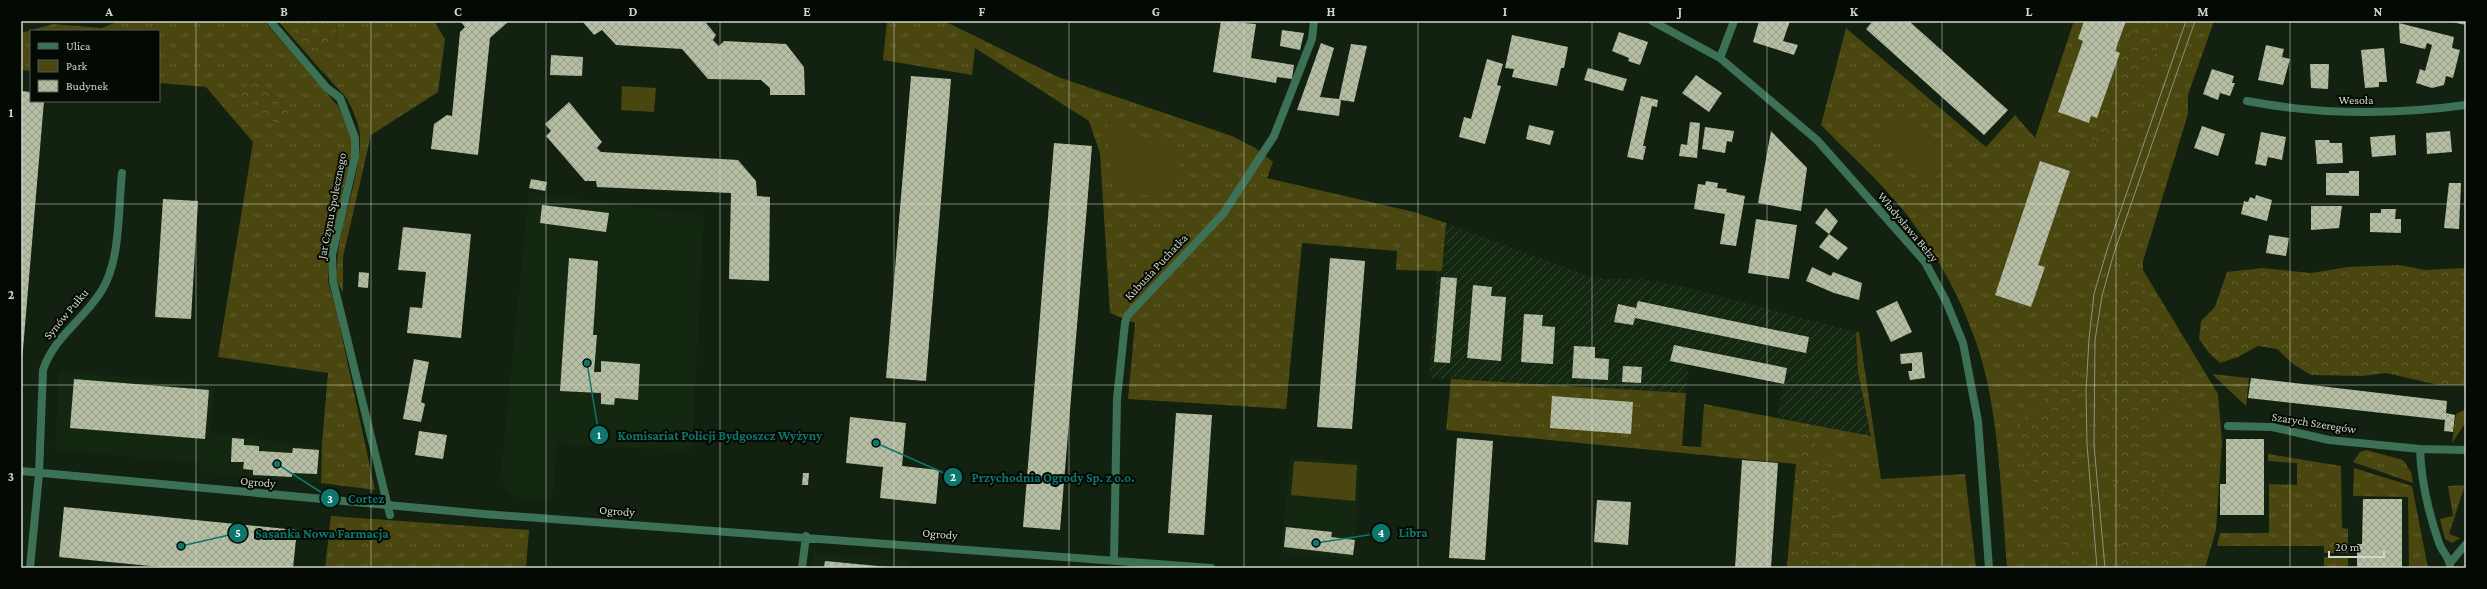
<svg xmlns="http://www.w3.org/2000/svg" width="2487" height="589" font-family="'Crimson Pro',serif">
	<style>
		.built { fill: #142811 }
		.industrial { fill: url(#industrial-furrows) }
		.grass { fill: url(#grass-tufts) }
		.forest { fill: url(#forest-crowns) }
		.green { fill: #4a460f }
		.building { fill: url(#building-cross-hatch) }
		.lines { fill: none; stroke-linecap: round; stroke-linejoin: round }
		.pedestrian { stroke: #3c7155; stroke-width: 8 }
		.minor { stroke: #3c7155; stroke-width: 8 }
		.tram { stroke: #889486; stroke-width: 1 }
		.grid { fill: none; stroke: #cdd7cb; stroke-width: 1; stroke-opacity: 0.55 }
		.labels { text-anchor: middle; stroke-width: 4; stroke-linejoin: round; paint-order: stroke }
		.street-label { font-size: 12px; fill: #cdd7cb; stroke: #040903 }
		.leader { fill: none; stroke: #0f766e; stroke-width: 1.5 }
		.callout-dot { fill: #0f766e; stroke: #040903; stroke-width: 1.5 }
		.mark-label { font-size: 12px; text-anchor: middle; font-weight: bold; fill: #fff }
		.callout-label { font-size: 13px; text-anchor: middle; font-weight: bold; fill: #0f766e; stroke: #040903; stroke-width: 4; stroke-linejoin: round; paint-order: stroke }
		.neatline { fill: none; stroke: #cdd7cb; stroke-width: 1.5 }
		.grid-label { font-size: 13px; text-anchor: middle; font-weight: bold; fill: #cdd7cb }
	</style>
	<defs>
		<pattern id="industrial-furrows" width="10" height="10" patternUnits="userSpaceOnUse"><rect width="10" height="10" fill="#142811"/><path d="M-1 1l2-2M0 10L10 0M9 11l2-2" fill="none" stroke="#354632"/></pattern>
		<pattern id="grass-tufts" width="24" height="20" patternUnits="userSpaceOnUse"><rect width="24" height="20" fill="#4a460f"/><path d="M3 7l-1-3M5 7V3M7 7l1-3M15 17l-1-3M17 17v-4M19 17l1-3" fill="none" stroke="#636031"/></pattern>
		<pattern id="forest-crowns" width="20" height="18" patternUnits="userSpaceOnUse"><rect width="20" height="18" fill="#4a460f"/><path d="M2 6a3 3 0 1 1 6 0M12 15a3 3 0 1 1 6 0" fill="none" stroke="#636031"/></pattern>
		<pattern id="building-cross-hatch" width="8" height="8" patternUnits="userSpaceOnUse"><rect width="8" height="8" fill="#b5bea3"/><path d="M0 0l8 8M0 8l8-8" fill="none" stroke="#979e8a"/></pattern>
	</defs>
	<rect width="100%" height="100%" fill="#122110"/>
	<path class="built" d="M529,192L704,216L692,451L557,444L552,499L512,497L500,480Z
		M59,371L215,385L210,433L319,447L321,483L199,472L200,463L55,450Z
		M1290,457L1360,462L1354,559L1281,553Z
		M814,553L908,561L907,568H813Z"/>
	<path class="industrial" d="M1446,223L1594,278L1640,279L1682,286L1856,332L1858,372L1872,437L1777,417L1783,384L1689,364L1686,393L1429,378L1437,271H1442Z"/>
	<path class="grass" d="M120,21H264L338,106L352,138L351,156L329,252L328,281L337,314L375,490L321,483L322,443L328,373L218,357L253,142L206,87L159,83V31H31V71L21,70V33L53,24L101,28Z
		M337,21H434L445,39L438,92L371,135L343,257V293C341,289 338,284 337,279C334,232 360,186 360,139C361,127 351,103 343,94C332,81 315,69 320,48L336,39Z
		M887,21H944L1058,77L1232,136L1255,148L1273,162L1267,178L1414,212L1446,223L1442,271L1396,270L1397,251L1302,243L1286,409L1128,399L1135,323L1110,313L1100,153L1089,121L975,48L972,75L883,60Z
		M2074,21H2214L2188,95V114L2143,261V270L2218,394L2222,442L2216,530L2205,568H2007C2002,507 2000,445 1988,385C1975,323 1942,259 1903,210C1879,180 1848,153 1821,125L1846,28L1986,147L2015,115L2035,138Z
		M1856,332H1859L1881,479L1965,474L1976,568H1787L1796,464L1446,430L1451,379L1686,393L1682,446L1701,447L1704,404L1871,436L1858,372Z
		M2212,374L2249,378L2246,406Z
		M2466,409V422L2452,443L2456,414Z
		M2366,450L2403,460L2411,472L2413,483L2353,462L2360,452Z
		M2268,454L2341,466L2342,528L2348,529V553H2324V546H2217L2220,533H2269V484L2297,485V463L2268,461Z
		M2354,468L2412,486L2428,568H2409L2408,497L2353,496Z
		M2465,485L2449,534L2460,538L2452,543L2445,539L2440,519L2453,516L2448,486Z
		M331,516L529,530L526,568H325Z
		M2324,557H2348V568H2324Z"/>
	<path class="forest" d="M278,21H337L336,39L320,48V63L325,75Z
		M2135,21H2167L2120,150L2091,140Z
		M255,80L279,98L291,112L279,123L270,120L239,95L241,89Z
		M2400,265L2425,270L2466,268V384L2464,385H2439L2386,373L2362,376L2311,375L2293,364L2277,349L2258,346L2238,357L2220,363L2209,353L2199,339L2201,321L2215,307L2227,272L2263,268L2311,273L2348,267Z
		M2135,272L2181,362L2186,399L2152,418L2147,446L2152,477L2171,498L2180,568H2121L2123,500L2111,478L2101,429L2106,376L2102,344L2109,310L2120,281L2126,273Z
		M2071,350L2079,355L2080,370L2075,400L2077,468L2073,491L2074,515L2081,533L2087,568H2060L2064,540C2041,522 2038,518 2043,489L2025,474L2027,453L2021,435L2020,420L2036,412L2053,386L2065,359Z
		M1800,434H1808C1841,475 1837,518 1838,568H1787Z"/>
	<path class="green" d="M622,86L656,88L654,112L621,110Z
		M1898,120L1955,155L1928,185L1877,142Z
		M1108,123L1176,150L1180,163L1163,198L1113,190C1112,179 1106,128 1108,123Z
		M1294,461L1357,465L1355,501L1291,495Z"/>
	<path class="building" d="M460,21L508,22L490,38L478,155L431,149L434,124L447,115L452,116L460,32L465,27Z
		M582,21H700L706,23L716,35L713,40L719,46L724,41L786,44L804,67L805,95H770V88L761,80L708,79L682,49L616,45L602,30L594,35Z
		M1221,21L1256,24L1251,58L1294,65L1292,79L1277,77L1276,83L1213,72Z
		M1759,21H1790L1783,41L1798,45L1794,55L1753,42Z
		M1873,21H1909L2008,110L1984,135L1866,29Z
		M2084,21H2126L2115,51L2120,53L2097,118L2091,116L2089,123L2058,112L2083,41L2078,39Z
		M2452,21H2466V25L2452,22Z
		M2399,23L2454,37L2452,48L2460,50L2453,78L2446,76L2444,85L2432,88L2416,83L2420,69L2425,71L2432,45L2427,43L2425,49L2400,43Z
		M1282,30L1304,33L1300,50L1280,46Z
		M1619,32L1648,42L1640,65L1628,61L1629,58L1612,51Z
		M1512,35L1568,47L1564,68H1561L1557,86L1512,77L1514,69L1505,68Z
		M1321,43L1334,48L1320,97L1339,99L1351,44L1367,46L1354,102L1341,100L1339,116L1297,110Z
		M2266,45L2284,49L2282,57L2290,59L2283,85L2258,80Z
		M2384,48L2387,82H2379V87L2365,88L2361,50Z
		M551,55L583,57L582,76L550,75Z
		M1487,59L1503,64L1497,85L1501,86L1485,144L1459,137L1464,117L1471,119Z
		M2310,64H2329L2328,89L2311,88Z
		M1588,68L1627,79L1623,91L1584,80Z
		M2212,69L2234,76L2232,83H2235L2230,96L2220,93L2218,100L2203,94Z
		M1696,75L1722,93L1709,112L1682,93Z
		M911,76L951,79L926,381L886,378Z
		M21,91L31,92V101H44L22,361Z
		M1641,96L1658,100L1657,107L1652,106L1643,146H1646L1643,160L1627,157Z
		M569,102L602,142L597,148L601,152L738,160L756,181L757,196L770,197L769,281L729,279L731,193L597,187L596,181H585L546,136L551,131L545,124Z
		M1690,122L1700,123L1697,158L1679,156L1681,144L1687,145Z
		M1529,125L1554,131L1550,145L1526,139Z
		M2202,126L2225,134L2218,156L2194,148Z
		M1705,127L1734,131L1732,142L1727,141L1725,153L1702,149Z
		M1771,131L1807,168L1801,211L1758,203Z
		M2450,131L2452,152L2427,154L2426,133Z
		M2261,132L2286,137L2282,160L2268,157L2266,166L2255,164Z
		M2395,135L2396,155L2372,157L2370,137Z
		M2315,140H2329L2330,143H2342L2343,163L2317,164Z
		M1054,143L1092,146L1060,530L1023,527Z
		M2040,161L2070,171L2038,265L2045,267L2031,307L1995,295Z
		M2349,171H2359V196L2326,195V173H2349Z
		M531,179L547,182L545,191L529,188Z
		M1706,181L1718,183L1717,188L1727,189L1726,192L1745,196L1736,246L1720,244L1725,214L1694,209L1698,184L1705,185Z
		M2449,183H2461L2459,229L2444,228Z
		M2256,195L2272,200L2267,221L2241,214L2244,201L2248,202L2250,197L2255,199Z
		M163,199L198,201L191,319L155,317Z
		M542,205L609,213L606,232L540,223Z
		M2311,206H2342L2339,228L2311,230Z
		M1826,208L1838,221L1829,234L1815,223Z
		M2381,209H2396L2395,219H2401V233L2370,232V213H2381Z
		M1756,219L1797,225L1789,279L1748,273Z
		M403,227L471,234L461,338L407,333L410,307L422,308L426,272L398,270Z
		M1829,234L1848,248L1838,260L1819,247Z
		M2269,235L2289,238L2286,256L2266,253Z
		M569,258L598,261L593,335H597L594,372H601V361L640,364L638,400L615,398L614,405L601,404V393L560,391Z
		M1330,258L1365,261L1352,429L1317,427Z
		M1812,267L1831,276L1833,272L1862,283L1859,300L1834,293L1806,281Z
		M359,272L369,273L368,288L358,287Z
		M1441,277L1457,278L1450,363L1434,362Z
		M1473,285L1492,287L1491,296L1506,297L1501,361L1467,358Z
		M1638,301L1809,337L1806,353L1635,318L1633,325L1614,322L1618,304L1636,308Z
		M1897,301L1912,332L1891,342L1876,311Z
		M1524,314L1543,315L1542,326L1555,327L1553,364L1521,362Z
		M1674,345L1787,368L1784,384L1670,361Z
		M1574,346L1595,347V358L1609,359L1608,380L1572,378Z
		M1922,352L1925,378L1910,380L1908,371H1912V363L1901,364L1900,354Z
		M414,359L429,362L421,402L425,404L421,422L403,419Z
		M1623,366L1642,367L1641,383L1622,382Z
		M2251,378L2447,401L2446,413L2455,415L2453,432L2444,431L2445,420L2248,398Z
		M74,379L209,390L205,439L70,428Z
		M1552,396L1633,402L1631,434L1550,428Z
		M1176,413L1212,415L1204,535L1168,533Z
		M850,417L906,423L902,466L939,470L936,504L880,498L883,467L846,463Z
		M419,431L447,435L443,459L415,455Z
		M232,438L244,439V445L259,446V451L292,453L293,448L319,450L317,474L292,473V477L253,475V470L243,469L244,462H231Z
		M1457,438L1493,441L1485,560L1449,558Z
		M2226,439H2264V515H2220V484H2226Z
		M1742,460L1778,463L1771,568H1735Z
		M803,473H809L808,485H802Z
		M2363,499H2402V568H2357V544H2362Z
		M1597,500L1631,502L1628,545L1594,542Z
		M64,507L297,530L293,568H170L59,557Z
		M1286,527L1332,532L1331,537L1355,540L1353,555L1284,547Z
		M825,561L888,567V568H824Z"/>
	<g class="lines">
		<path class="pedestrian" d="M270,21L327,88L340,98L355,138V157L332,255L333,281L390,515
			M1125,323L1127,316L1223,214L1274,136"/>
		<path class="minor" d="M1652,21L1720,58L1817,140L1925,262L1946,301L1963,343L1978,421L1989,568
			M1720,58L1734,21
			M2247,101C2320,115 2393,115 2466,105
			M1274,136L1312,39L1314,21
			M2228,426L2272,427L2329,440L2420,449L2466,450
			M2420,449C2421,480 2429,514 2439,543C2442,552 2451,559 2450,568
			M21,471L484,514L1211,568
			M1114,560L1117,399L1125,323
			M2450,563L2466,544
			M30,568L39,474L43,370C55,335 84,320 102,290C121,259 118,208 122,173
			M802,568L806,536"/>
		<path class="tram" d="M2097,568L2087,444L2086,391L2089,339L2094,294L2107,250L2186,21
			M2105,568L2094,445L2095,340L2102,296L2114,253L2195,21"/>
	</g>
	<path class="grid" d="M196,21V568M371,21V568M546,21V568M720,21V568M894,21V568M1069,21V568M1244,21V568M1418,21V568M1592,21V568M1767,21V568M1942,21V568M2116,21V568M2290,21V568M21,204H2466M21,385H2466"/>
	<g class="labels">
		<g class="street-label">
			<text x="2356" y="104">Wesoła</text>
			<text transform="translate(332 206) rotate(-79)" y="4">Jar Czynu Społecznego</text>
			<text transform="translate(1908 227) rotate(50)" y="4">Władysława Bełzy</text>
			<text transform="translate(1156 267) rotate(-47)" y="4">Kubusia Puchatka</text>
			<text transform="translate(66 314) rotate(-50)" y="4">Synów Pułku</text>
			<text transform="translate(2314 423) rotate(9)" y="4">Szarych Szeregów</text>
			<text transform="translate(258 482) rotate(5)" y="4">Ogrody</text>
			<text transform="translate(617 511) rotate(4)" y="4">Ogrody</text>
			<text transform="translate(940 534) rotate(5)" y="4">Ogrody</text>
		</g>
	</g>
	<path class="leader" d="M587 363L599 435M876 443L953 477M277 464L330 498M1316 543L1381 533M181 546L238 533"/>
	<g class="callout-dot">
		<circle cx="587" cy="363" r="4"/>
		<circle cx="876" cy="443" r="4"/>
		<circle cx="277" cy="464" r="4"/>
		<circle cx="1316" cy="543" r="4"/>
		<circle cx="181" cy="546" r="4"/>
		<circle cx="599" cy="435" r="10"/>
		<circle cx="953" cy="477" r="10"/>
		<circle cx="330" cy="498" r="10"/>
		<circle cx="1381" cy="533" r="10"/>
		<circle cx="238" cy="533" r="10"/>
	</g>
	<g class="mark-label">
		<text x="599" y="439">1</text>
		<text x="953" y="481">2</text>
		<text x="330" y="503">3</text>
		<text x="1381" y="537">4</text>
		<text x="238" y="537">5</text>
	</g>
	<g class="callout-label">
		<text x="720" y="440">Komisariat Policji Bydgoszcz Wyżyny</text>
		<text x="1053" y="482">Przychodnia Ogrody Sp. z o.o.</text>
		<text x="366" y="503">Cortez</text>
		<text x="1413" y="537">Libra</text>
		<text x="322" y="538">Sasanka Nowa Farmacja</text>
	</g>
	<rect width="2487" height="589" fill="none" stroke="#040903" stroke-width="44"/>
	<rect x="30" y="30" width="130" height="72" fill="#040903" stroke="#545b53"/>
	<rect x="38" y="43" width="20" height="6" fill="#3c7155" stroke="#545b53"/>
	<text x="66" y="50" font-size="12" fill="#cdd7cb">Ulica</text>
	<rect x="38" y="60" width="20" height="12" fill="#4a460f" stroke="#545b53"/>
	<text x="66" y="70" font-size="12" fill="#cdd7cb">Park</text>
	<rect x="38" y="80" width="20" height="12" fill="url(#building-cross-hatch)" stroke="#545b53"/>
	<text x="66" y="90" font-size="12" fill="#cdd7cb">Budynek</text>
	<path d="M2329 551v6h55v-6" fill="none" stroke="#cdd7cb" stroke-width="2"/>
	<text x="2335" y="551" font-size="12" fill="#cdd7cb" stroke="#040903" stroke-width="3" paint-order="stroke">20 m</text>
	<rect x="22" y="22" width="2443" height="545" class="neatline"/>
	<g class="grid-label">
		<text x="109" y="16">A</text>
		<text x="284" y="16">B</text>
		<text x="458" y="16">C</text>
		<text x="633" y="16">D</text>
		<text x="807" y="16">E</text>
		<text x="982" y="16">F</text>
		<text x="1156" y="16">G</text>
		<text x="1331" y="16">H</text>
		<text x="1505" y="16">I</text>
		<text x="1680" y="16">J</text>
		<text x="1854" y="16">K</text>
		<text x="2029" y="16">L</text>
		<text x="2203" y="16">M</text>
		<text x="2378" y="16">N</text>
		<text x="11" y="117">1</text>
		<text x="11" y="299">2</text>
		<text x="11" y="481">3</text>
	</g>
</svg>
